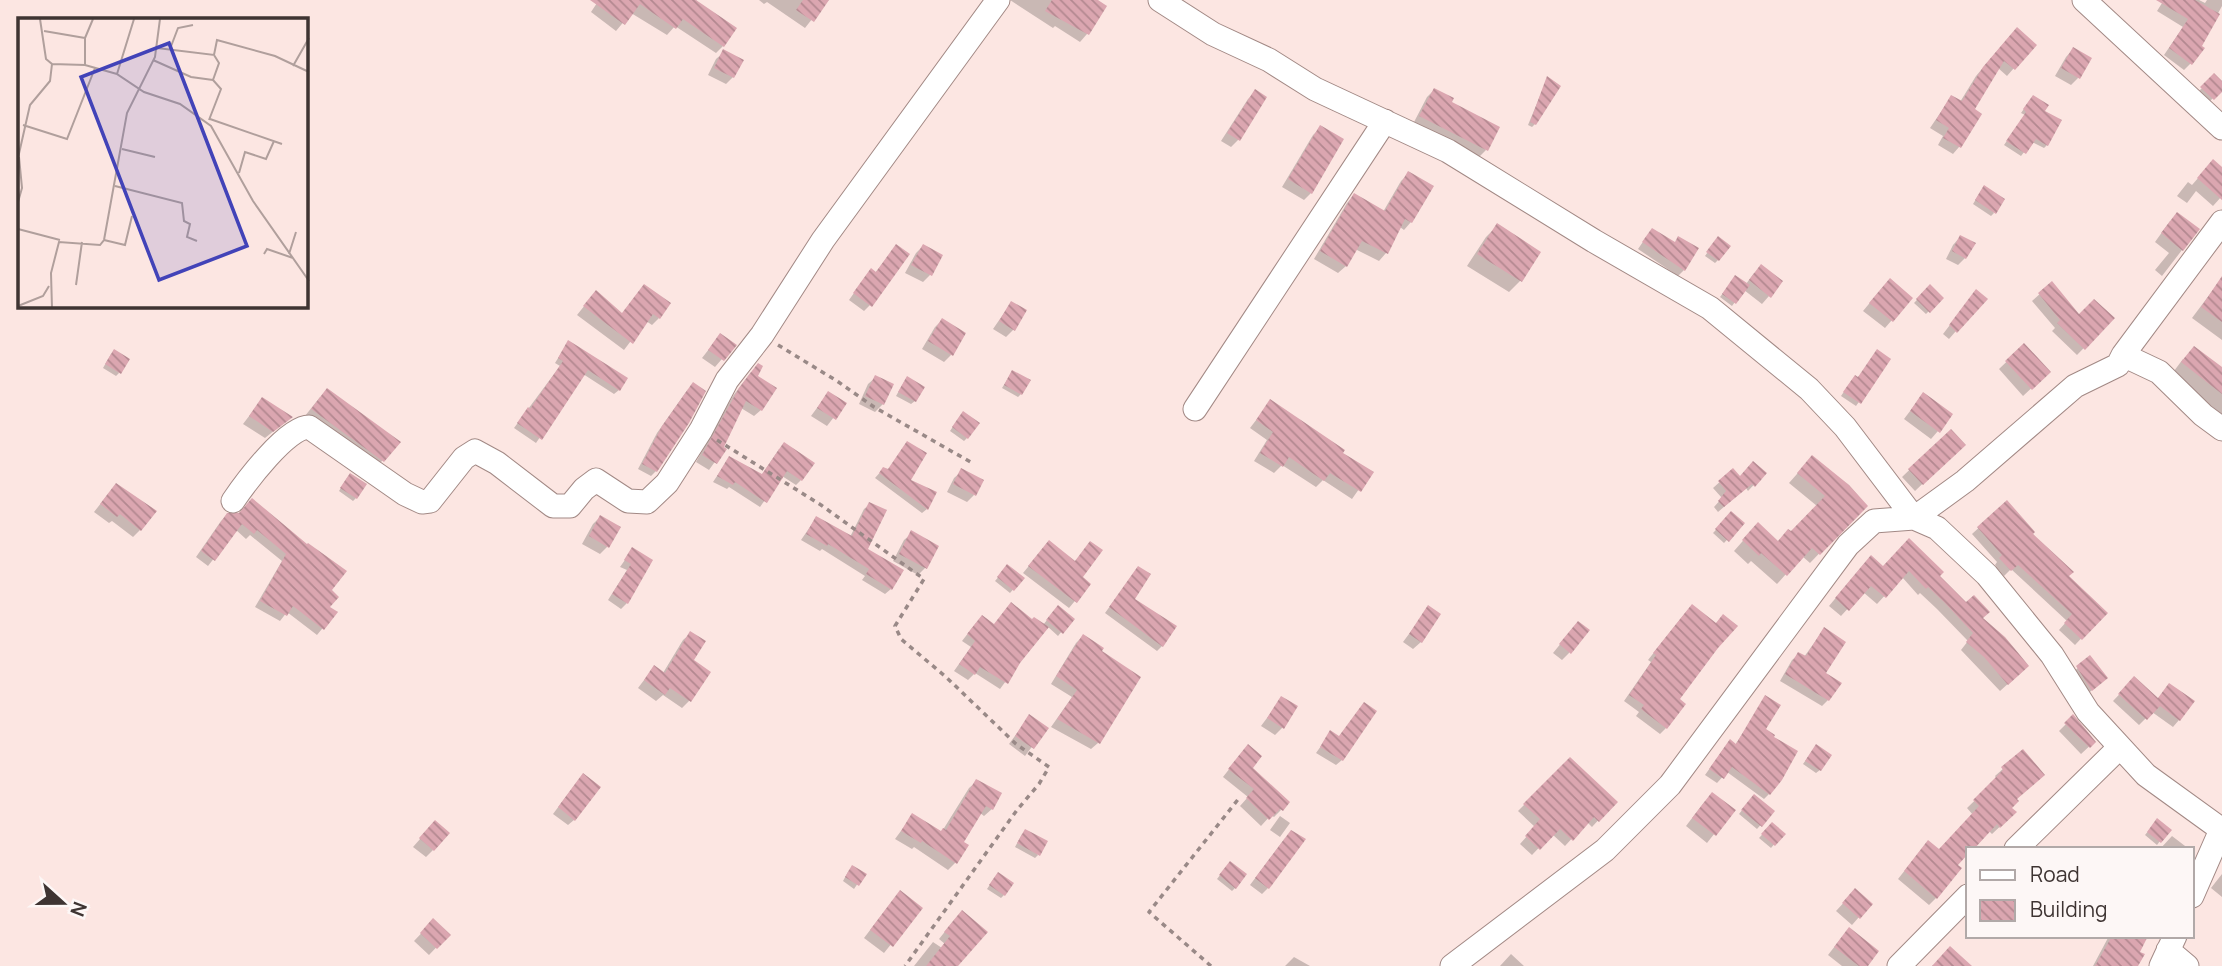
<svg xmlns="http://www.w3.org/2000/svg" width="2222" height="966" font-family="Manrope,sans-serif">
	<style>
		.shadow { fill: #0003 }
		.building { fill: url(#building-back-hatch) }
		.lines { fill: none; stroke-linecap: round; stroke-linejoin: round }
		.minor-casing { stroke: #a28985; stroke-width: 25 }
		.path { stroke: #998987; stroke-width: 3.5; stroke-dasharray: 5 5; stroke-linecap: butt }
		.minor { stroke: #fff; stroke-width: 23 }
		.inset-road { fill: none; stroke: #b09f9c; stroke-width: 2 }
		.view { fill: #4243b8; fill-opacity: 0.15; stroke: #4243b8; stroke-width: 3.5 }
		.inset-edge { fill: none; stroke: #3e3432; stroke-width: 3.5 }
	</style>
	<defs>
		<pattern id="building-back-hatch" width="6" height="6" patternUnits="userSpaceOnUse" patternTransform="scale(1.75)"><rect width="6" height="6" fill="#dba6b0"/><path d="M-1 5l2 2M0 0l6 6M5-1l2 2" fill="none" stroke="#b38890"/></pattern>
	</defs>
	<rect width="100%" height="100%" fill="#fce6e2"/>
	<path class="shadow" d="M599,0H696L723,46L716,53L675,26L667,35L631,13L616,31L591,12Z
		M759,0H827L805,28L767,2L764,4Z
		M1010,0H1095L1105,6L1087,34L1080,42L1055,26L1053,28Z
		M2164,0H2199L2205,3L2207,0H2222V6L2191,63L2184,70L2164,55L2183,27L2157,11Z
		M2010,36L2034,45L2007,76L1998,68L1972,110L1979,114L1959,147L1953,154L1938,145L1943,136L1930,128L1951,97L1960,102L1976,76Z
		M2073,49L2078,78L2071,85L2055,76L2066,57Z
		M724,52L733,77L726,84L708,75L716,59Z
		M2214,76L2222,84V89L2209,102L2199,91Z
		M1547,79L1535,124L1532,127L1528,125Z
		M1434,90L1449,103L1486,150L1479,157L1413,124L1427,97Z
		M1255,92L1265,98L1238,140L1231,147L1221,141L1248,99Z
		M2030,100L2042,112L2047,145L2044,148L2032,142L2021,156L2004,145L2025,115L2021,113Z
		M1320,128L1311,193L1304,200L1282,187L1313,135Z
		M2206,169H2222V196L2213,206L2196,191L2187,203L2177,196L2188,182L2192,185Z
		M1408,174L1411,222L1404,230L1400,227L1386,253L1379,261L1355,249L1346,266L1338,273L1314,259L1347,203L1354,195L1383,212L1401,181Z
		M1981,191L1994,213L1991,216L1973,204Z
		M2170,221L2182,250L2162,276L2155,270L2169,253L2155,242Z
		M1497,226L1538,252L1520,281L1509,292L1467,266L1486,237Z
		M1647,236L1684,270L1678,276L1638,249Z
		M1960,237L1965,258L1958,265L1946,259L1953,245Z
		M1715,242L1718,260L1715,263L1705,256Z
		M896,246L870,305L864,311L849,300L866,276L875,273Z
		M923,246L930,275L923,282L905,273L916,253Z
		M1754,273L1769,296L1762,304L1744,290L1732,306L1720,297L1733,280L1746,284Z
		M2222,278V340L2192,318Z
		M2052,283L2079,316L2112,319L2077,355L2052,331L2055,328L2032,301Z
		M1930,286L1942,298L1926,314L1914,303Z
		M644,287L659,318L652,325L646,321L624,350L577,315L589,300L622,315Z
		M1883,287L1911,298L1885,328L1863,311Z
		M1976,291L1956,331L1949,339L1943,334Z
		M1011,303L1013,330L1006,337L993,329Z
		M942,320L951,355L944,362L922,349L935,327Z
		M720,335L734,345L715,367L702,358Z
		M568,342L619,390L614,394L583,374L536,443L514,428L560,366L555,363Z
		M2024,345L2049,372L2023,396L1999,369Z
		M111,354L119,373L116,376L103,368Z
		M2183,359L2222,369V414L2171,375Z
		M1889,360L1856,406L1841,396L1852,380Z
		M751,372L756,377L761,410L754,416L741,408L722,447L724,449L709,470L696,462L733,396Z
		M1012,372L1021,394L1018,397L1002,388Z
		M876,377L883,404L875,412L859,404L868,384Z
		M904,382L915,401L911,404L896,396Z
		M688,389L656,471L651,476L638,469L657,433Z
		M828,393L844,404L827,426L811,416Z
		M1923,394L1938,431L1931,439L1904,419Z
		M320,397L398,442L376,468L305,416Z
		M262,399L290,418L265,438L243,424Z
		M1270,402L1341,453L1371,472L1352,499L1323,480L1316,487L1282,465L1274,473L1254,461L1267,440L1250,428Z
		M960,416L967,438L964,441L950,431Z
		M1950,431L1963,445L1915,491L1902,477Z
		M779,449L801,480L796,485L782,476L760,507L729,487L727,489L713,482L729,458L761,476Z
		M1812,457L1865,506L1810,563L1802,556L1777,584L1751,561L1748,564L1734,551L1749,534L1778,542L1790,534L1817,506L1789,483Z
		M883,469L927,509L922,513L875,478Z
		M1733,470L1740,478L1765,473L1748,491L1746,488L1718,512L1714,507L1722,498L1713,488Z
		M962,471L974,495L967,502L947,492L954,478Z
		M347,478L356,498L353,501L339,491Z
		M109,493L140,530L133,537L112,521L109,523L94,512Z
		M2007,502L2067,576L2105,613L2075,645L2059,630L2067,621L2011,569L2004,576L1995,565L1997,562L1972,534Z
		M870,504L865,550L891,589L885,594L862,580L865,576L822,549L820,551L801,540L816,518L850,537L864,509Z
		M247,506L329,591L328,607L335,613L317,635L287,612L280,621L255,607L282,561L250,535L246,539L236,530L208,566L196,557L221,521L227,515H239Z
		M1731,514L1742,524L1724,543L1713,533Z
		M600,517L608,546L600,554L582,544L593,524Z
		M912,533L925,568L918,575L893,561L904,540Z
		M1909,540L1937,576L1981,618L2020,673L2000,691L1961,650L1968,641L1937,609L1920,593L1918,595L1902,577L1877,604L1863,592L1841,616L1829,606L1864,564L1883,568Z
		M1090,543L1080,578L1089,584L1069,608L1023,573L1043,549L1074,563Z
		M632,550L650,560L627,603L621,609L608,600L627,570L620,567Z
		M1008,566L1023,578L1010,593L995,581Z
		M1134,573L1133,600L1162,646L1157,651L1105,613Z
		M1429,607L1421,642L1413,649L1403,642Z
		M1055,610L1072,619L1058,636L1047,626L1000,689L975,673L968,680L954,671L971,647L962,641L976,623L993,626L1032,621L1043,625Z
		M1686,612L1717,647L1678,699L1666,728L1660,734L1636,716L1639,712L1624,701L1651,662L1648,660Z
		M1824,629V673L1828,700L1822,706L1780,681L1792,660L1799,654L1804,657Z
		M1571,631L1569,653L1562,660L1553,653Z
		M691,633L689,701L682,708L663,695L656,701L638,688L654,667L663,673L683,640Z
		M1083,636L1098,743L1091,749L1051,727L1072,697L1051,684L1076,643Z
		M2089,658L2098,685L2084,697L2070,675Z
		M2134,679L2179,720L2173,727L2152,712L2139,725L2113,701Z
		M1282,698V728L1275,735L1261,726Z
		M1766,698L1763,730L1769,794L1764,799L1727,772L1717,783L1705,775L1725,747L1735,745Z
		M1029,717L1046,728L1025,756L1009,744Z
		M2073,717L2094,742L2081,754L2059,731Z
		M1331,732L1342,760L1336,765L1316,753Z
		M1813,750L1820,770L1816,773L1803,764Z
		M2023,751L2015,800L2010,808L2007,820L1992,834L1989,831L1968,849V852L1956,865L1936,898L1929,905L1898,879L1921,850L1939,851L1973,815L1967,808L1997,779L1995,776Z
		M1241,754L1281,810L1274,817L1271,815L1261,826L1240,806L1248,797L1223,777Z
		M1570,759L1615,802L1592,827L1587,822L1565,846L1552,834L1532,855L1520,844L1535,827L1518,811Z
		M977,781L992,809L984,816L980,813L962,842L955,863L948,870L914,847L912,849L895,839L912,816L941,833L969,788Z
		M577,782L574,820L568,825L553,814Z
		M1751,799L1773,811L1757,829L1739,814Z
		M1705,801L1733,810L1707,843L1686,826Z
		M1280,816L1290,823L1280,837L1270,830Z
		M1772,824L1783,834L1771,848L1759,838Z
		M2154,824L2160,841L2157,845L2145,835Z
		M428,830L433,850L426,857L413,847Z
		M1022,834L1038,855L1035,858L1015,847Z
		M2172,836L2189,849H2160Z
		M1285,838L1268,888L1262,894L1250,885Z
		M1227,866L1235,888L1232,891L1217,879Z
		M849,870L864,874L854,889L843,881Z
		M2222,874V897L2211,888Z
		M995,877L1004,895L1001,898L987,889Z
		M1848,898L1859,917L1852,925L1836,911Z
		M893,900L920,908L884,953L864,938Z
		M955,919L956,966H914L933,942L942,948L945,944L939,939Z
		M433,921L448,935L429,955L414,941Z
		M2109,936H2146L2138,953L2136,966H2093Z
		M1842,937L1865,966H1842L1828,955Z
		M1511,954L1524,966H1500Z
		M1294,957L1310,966H1285Z"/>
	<path class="building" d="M590,0H696L737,28L724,47L683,19L676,29L640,4L625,25Z
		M803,0H829L814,22L796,10Z
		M1052,0H1098L1107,6L1089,35L1045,11Z
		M2156,0H2195L2220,14L2202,46L2205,48L2192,65L2169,48L2188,19Z
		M2017,27L2037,45L2015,70L2004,61L1975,109L1982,114L1961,148L1943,138L1949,128L1936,120L1951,95L1962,101L1983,67Z
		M2073,47L2092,58L2080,79L2061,68Z
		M723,49L744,60L734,78L714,68Z
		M2214,73L2222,81V92L2214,100L2200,87Z
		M1547,76L1561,86L1536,125L1530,122Z
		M1434,88L1454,98L1452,102L1500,127L1488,151L1419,116Z
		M1255,89L1267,97L1240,141L1227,133Z
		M2033,95L2049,105L2045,111L2062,120L2048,146L2036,139L2026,154L2006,141L2026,112L2023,109Z
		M1320,125L1344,139L1312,194L1288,179Z
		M2213,159L2222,167V200L2197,178Z
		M1408,171L1434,186L1412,223L1405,219L1388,254L1362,241L1347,267L1320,251L1354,193L1385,211Z
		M1984,185L2005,199L1996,214L1975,200Z
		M2177,212L2200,229L2183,251L2161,233Z
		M1497,223L1541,252L1522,282L1477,254Z
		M1652,228L1675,242L1678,236L1699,248L1685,271L1642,242Z
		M1960,235L1976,243L1966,259L1952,251Z
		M1718,236L1731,246L1719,261L1706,252Z
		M896,244L910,254L872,307L853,293L871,268L876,272Z
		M923,244L943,255L932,276L911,265Z
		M1761,264L1783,281L1771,298L1749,280Z
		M1735,275L1750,285L1736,304L1722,294Z
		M2222,276V322L2201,307Z
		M1890,278L1913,298L1893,322L1869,303Z
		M2052,281L2079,314L2094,299L2115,318L2085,350L2057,323L2060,320L2038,293Z
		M644,284L671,303L660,319L653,314L633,344L583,306L596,290L622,313Z
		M1930,284L1944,298L1930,313L1916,299Z
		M1976,289L1988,299L1957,333L1949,325Z
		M1011,301L1027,310L1015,331L999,321Z
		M942,318L966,333L953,356L928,341Z
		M720,333L737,345L724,361L708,350Z
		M568,340L628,378L620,391L588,370L542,440L517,423L528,407L530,409L563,361L558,358Z
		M2024,343L2051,372L2032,390L2005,361Z
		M2194,346L2222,367V394L2181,362Z
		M114,349L130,359L121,374L105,364Z
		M1877,349L1891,359L1861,404L1843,392L1855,375L1858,377Z
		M758,363L763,366L758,376L777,388L762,411L746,401L724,447L727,449L717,464L702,455L739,388Z
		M1012,370L1031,380L1022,395L1004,385Z
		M875,375L894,384L884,405L865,396Z
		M907,376L925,387L916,402L898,392Z
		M693,382L706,391L689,423L657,472L642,464L662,426Z
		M327,388L401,442L384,462L311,409Z
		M828,391L847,403L836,420L817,408Z
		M1923,392L1953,414L1940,433L1910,411Z
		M262,397L293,417L273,432L249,416Z
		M1270,399L1345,450L1343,453L1374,472L1361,492L1330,473L1324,481L1289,457L1283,467L1260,453L1273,432L1256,420Z
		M963,411L980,423L968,439L952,427Z
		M1951,429L1966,445L1923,485L1908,469Z
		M907,441L927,453L911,480L937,492L928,510L879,473L883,467L888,469Z
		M784,442L815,463L802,481L787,471L767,503L735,482L733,485L717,476L729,456L762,474Z
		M1812,455L1849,485L1868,506L1820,555L1812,548L1787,576L1761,553L1759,556L1742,540L1758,522L1778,541L1788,529L1791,531L1825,496L1797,473Z
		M1753,461L1767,473L1755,487L1752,484L1724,507L1718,501L1726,491L1718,481L1733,468L1740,476Z
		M961,468L984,480L976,496L953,484Z
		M350,473L367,484L357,499L340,488Z
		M116,483L157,511L141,531L120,514L117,517L100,504Z
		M252,498L307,544L308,543L347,571L332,590L339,597L330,607L338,612L324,630L293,606L287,616L260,601L286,554L257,530L254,534L242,524L215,561L201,551L227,513H239Z
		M2007,500L2035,532L2033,534L2074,572L2069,576L2108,613L2082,640L2064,623L2072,614L2018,565L2011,571L1999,558L2002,555L1977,527Z
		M869,502L887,510L868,549L904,570L892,590L866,574L869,569L828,544L827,546L806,534L816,516L852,536Z
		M1731,511L1745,523L1729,542L1715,529Z
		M600,515L621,527L609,548L589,536Z
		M911,530L939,546L927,569L899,554Z
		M1909,538L1944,572L1940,576L1966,602L1974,595L1990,612L1983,618L2005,637L2029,666L2008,685L1984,657L1966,642L1973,633L1944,602L1928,587L1926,589L1909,571L1886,598L1871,586L1849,611L1835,598L1871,555L1883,566Z
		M1049,540L1075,561L1090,541L1103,550L1083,577L1091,584L1077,603L1028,566Z
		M632,547L653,560L628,604L612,594L631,564L624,560Z
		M1007,564L1025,578L1014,591L997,577Z
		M1138,566L1151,574L1135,599L1177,626L1163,647L1109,607Z
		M1011,602L1032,619L1034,617L1049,627L1020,663L1008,684L980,667L975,675L959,664L975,641L967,634L982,615L994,624Z
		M1692,604L1716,623L1723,614L1738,626L1718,648L1680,699L1686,704L1667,729L1641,709L1644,705L1629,695L1656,655L1653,653Z
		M1058,605L1075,619L1063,634L1046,620Z
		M1428,605L1441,614L1422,643L1409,634Z
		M1578,621L1590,630L1571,654L1559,644Z
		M1824,627L1846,642L1826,673L1842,683L1829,701L1785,674L1798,652L1806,656Z
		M690,631L706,641L694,660L711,672L691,702L670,688L665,695L644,680L654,665L665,673Z
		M1083,634L1104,648L1102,651L1141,677L1100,744L1057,719L1077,690L1056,676Z
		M2090,655L2108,678L2092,691L2076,666Z
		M2134,676L2158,698L2169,683L2195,701L2180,721L2160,706L2147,720L2118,694Z
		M1765,695L1781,705L1766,729L1775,735L1774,737L1798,751L1782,780L1770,795L1732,767L1724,779L1709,769L1730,739L1736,744Z
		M1281,696L1298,706L1284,729L1267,718Z
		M1364,702L1377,711L1343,761L1320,747L1330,730L1339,736Z
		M1029,714L1049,728L1034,749L1015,736Z
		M2073,714L2096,742L2090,748L2064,723Z
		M1248,744L1262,756L1253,768L1290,802L1283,811L1280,809L1269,820L1246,798L1254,789L1228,769Z
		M1816,744L1832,755L1821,771L1805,761Z
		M2023,749L2045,775L2017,799L2019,801L2012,808L2017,812L2000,828L1997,824L1974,849H1968V854L1958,865L1962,868L1937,899L1904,871L1928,840L1939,849L1979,806L1973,800L2003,770L2001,767Z
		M1570,757L1618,802L1599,822L1594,817L1573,841L1560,829L1540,850L1525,836L1540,819L1523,804Z
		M583,773L601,787L575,821L558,807Z
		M976,779L1002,793L993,810L986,806L964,842L969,845L957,864L922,841L921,843L901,831L912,813L941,831L943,828L946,830Z
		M1712,792L1736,810L1716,836L1692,818Z
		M1754,794L1775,811L1762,827L1741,810Z
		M2157,818L2172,830L2161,843L2147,832Z
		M435,820L450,833L434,851L419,838Z
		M1772,822L1786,834L1775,846L1761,834Z
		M1025,829L1048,841L1040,856L1017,843Z
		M1291,830L1306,839L1269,889L1255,878Z
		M1230,861L1247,874L1236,889L1219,875Z
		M852,865L867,874L859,886L845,877Z
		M998,872L1014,883L1005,896L989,885Z
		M1855,888L1873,904L1860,919L1842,903Z
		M900,890L923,908L893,947L870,930Z
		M962,910L988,932L958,966H926L950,936L944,932Z
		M433,918L451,935L437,949L420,933Z
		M1849,927L1879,951L1868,966H1859L1834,947Z
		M2112,936H2148L2140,952L2145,954L2138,966H2095Z
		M1950,946L1972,966H1932Z"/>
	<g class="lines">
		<g class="minor-casing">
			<path id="minor" d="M1160,0L1213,34L1269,60L1315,89L1448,151L1594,241L1710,308L1809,389L1845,427L1914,518L1937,528L1987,575L2052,655L2088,712L2146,775L2222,830
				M2084,0L2222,128
				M2123,355L2222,222
				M1195,409L1385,121
				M233,501C246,482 287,427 309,427L405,494L422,502L430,501L464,458L475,451L497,463L553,506H570L584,489L596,480L628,501L647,502L667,483L701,430L727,380L762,335L823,240L998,0
				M2016,849L2119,748
				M2192,896L2221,830
				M2168,950L2187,966
				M1452,966L1605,850L1670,785L1848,545L1874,521L1914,518L1965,481L2075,386L2118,365L2123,355L2159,372L2203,415L2222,429
				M1899,966L1968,896
				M2161,966L2175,936"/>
		</g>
		<path class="path" d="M778,345L837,381L874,407L974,464
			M717,440L821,505L924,579L895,626L901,639L946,677L1016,744L1049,767L1039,784L1017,810L905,966
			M1211,966L1149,912L1240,797"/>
		<use href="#minor" class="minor"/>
	</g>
	<g transform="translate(18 18)">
		<rect width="290" height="290" fill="#fce6e2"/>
		<path class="inset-road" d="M116,1L99,56L126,74L162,86L193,108L235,183L291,263M26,13L67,20M139,30L196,37L199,22L257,38L291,54M152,31L160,10L175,7M135,42L173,59L195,62M34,46L67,47L99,56M67,47V20L75,1M275,48L291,20M192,101L264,126M191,102L203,71L195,62L201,45L196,37M5,107L49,121L77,50M104,131L137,139M0,140L12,87L32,63L34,46L28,41L22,1M221,155L227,134L248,141L256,123M97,168L164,185L166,203L172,206L169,219L179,223M0,184L4,170L1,139M0,211L42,222M86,222L107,227L114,198M246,236L249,231L275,240M271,236L278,214M58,267L64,224M0,288L25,278L31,268M34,290L33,255L41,224L82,227L86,222L109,95L137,39L142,1"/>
		<path class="view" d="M151,25L229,228L141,262L63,59Z"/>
		<rect width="290" height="290" class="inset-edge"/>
	</g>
	<rect x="1966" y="847" width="228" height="91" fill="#fdf7f6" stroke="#b1a9a8" stroke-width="2"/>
	<rect x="1980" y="870" width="35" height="10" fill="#ffffff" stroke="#b1a9a8" stroke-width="2"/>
	<text x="2030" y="882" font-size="21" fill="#3e3432">Road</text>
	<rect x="1980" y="900" width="35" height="21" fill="url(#building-back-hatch)" stroke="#b1a9a8" stroke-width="2"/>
	<text x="2030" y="917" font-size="21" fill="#3e3432">Building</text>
	<g transform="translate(63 903) rotate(111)" stroke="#fdf7f6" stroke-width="5" paint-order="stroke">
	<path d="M0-5L12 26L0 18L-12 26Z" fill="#3e3432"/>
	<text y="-10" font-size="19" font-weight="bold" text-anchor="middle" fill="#3e3432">N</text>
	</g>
</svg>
